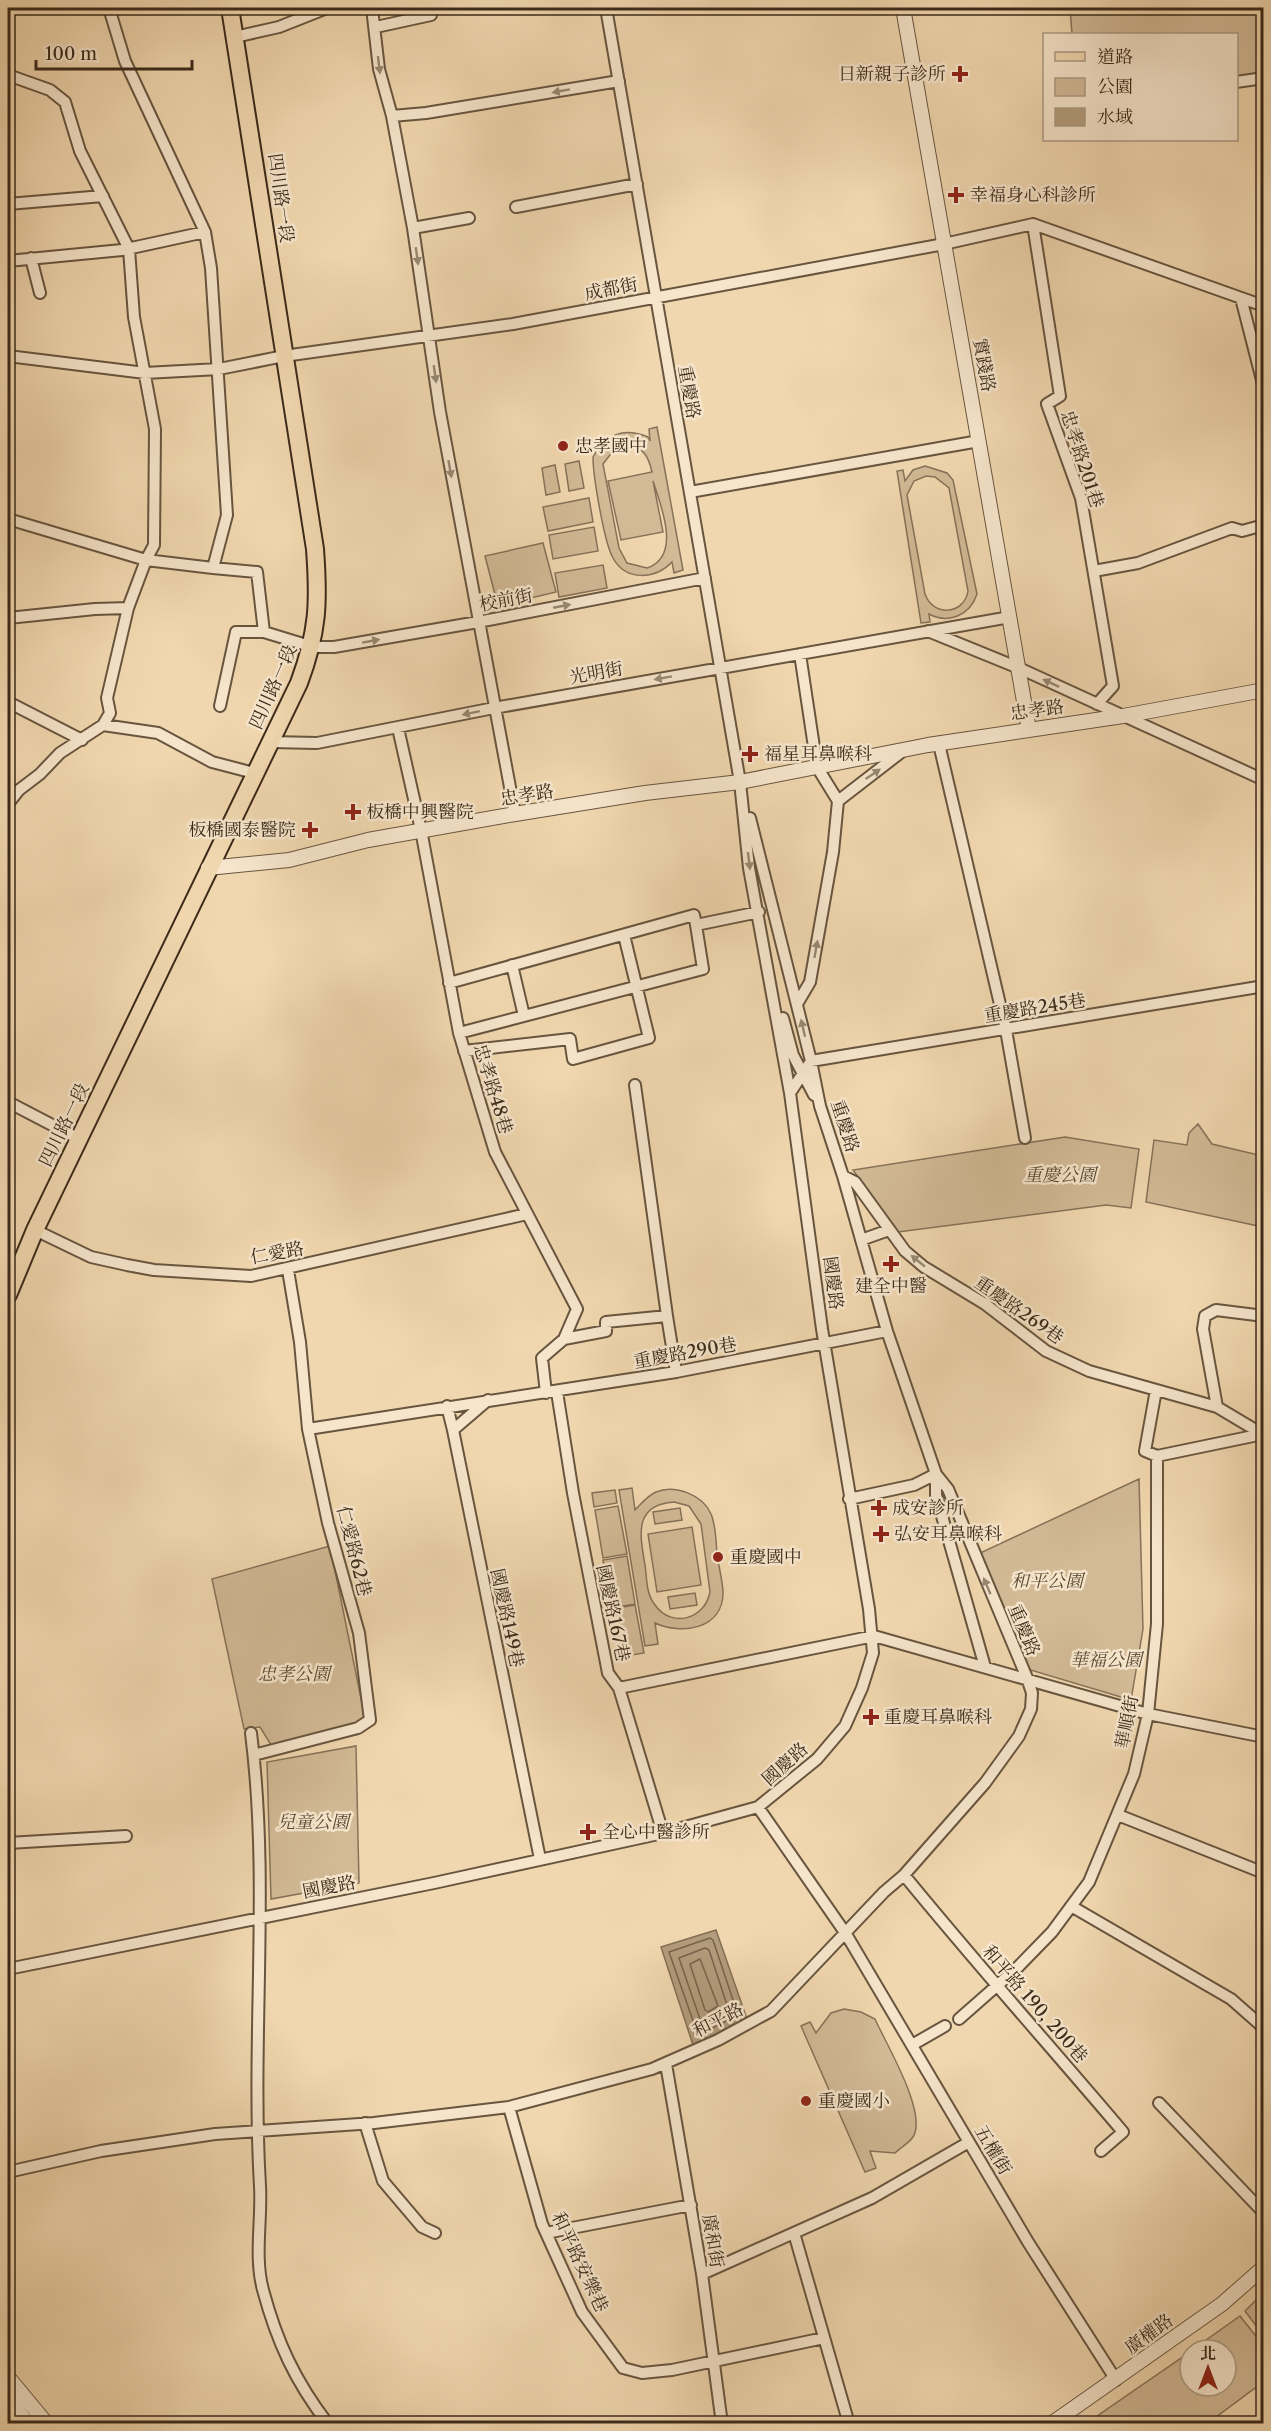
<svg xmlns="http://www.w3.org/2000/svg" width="1271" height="2431" font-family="'Libre Caslon Text','Noto Serif TC',serif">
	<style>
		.green { fill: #d2ba96; stroke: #867258; stroke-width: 1.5; fill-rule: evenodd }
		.water { fill: #b39c7c; stroke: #836e55; stroke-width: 1.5 }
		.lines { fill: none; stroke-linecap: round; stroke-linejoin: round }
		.shore { stroke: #77634b; stroke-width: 1.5 }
		.minor-casing { stroke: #68553f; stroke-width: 14 }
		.tertiary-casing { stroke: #68553f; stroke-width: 16 }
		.primary-casing { stroke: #3b2a1a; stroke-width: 20 }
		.minor { stroke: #f6e5cb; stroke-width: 10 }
		.tertiary { stroke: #f6e5cb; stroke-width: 14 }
		.primary { stroke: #f1d7af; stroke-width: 16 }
		.oneway { fill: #988872 }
		.poi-dot { fill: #8f2418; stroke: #f6e5cb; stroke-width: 2 }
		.labels { text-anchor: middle; stroke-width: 5; stroke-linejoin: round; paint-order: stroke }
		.poi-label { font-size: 18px; fill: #3b2a1a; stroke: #f6e5cb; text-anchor: start }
		.street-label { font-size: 18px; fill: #3b2a1a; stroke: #f6e5cb }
		.park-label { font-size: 18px; font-style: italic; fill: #594733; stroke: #f6e5cb }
	</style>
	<rect width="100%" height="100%" fill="#f1d7af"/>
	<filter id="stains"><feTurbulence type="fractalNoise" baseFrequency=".00333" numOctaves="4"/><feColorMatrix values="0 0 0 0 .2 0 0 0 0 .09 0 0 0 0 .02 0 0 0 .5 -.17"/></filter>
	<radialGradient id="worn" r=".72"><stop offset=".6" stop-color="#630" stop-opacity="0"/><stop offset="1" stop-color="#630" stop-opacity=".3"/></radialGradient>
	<path class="green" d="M1070,8H1263V73L1237,77L1236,34H1072Z
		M657,427L683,570L674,573L672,562C656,579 626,582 613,558C604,542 593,476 593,457C605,434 624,427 648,437L650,441L649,429ZM622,446C642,445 648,454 652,472L608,481L621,540L663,532L653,481C661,506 682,556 647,568L627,563L619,548L603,464L613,451Z
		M579,461L584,488L569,491L565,464Z
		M555,465L560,492L546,495L542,468Z
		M925,466L947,473L953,480L977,594C970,616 948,624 929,614L930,622L921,623L897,471L903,470L905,481L913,470ZM926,476L935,477L949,488L968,591C964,615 933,617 925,594L907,495L914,481Z
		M589,498L593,522L548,531L543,507Z
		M594,527L598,551L553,559L549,535Z
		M543,543L556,592L498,606L485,556Z
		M603,565L607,588L559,597L555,573Z
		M1198,1124L1212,1144L1263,1156V1227L1146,1202L1154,1140L1187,1145L1189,1133Z
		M1065,1137L1139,1149L1131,1208L1106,1205L898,1232L853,1170Z
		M1139,1479L1143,1629L1131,1700L1027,1669L978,1554Z
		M632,1488L635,1510C642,1503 647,1496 656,1492C675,1484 703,1495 711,1514C716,1525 716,1542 717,1555C719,1567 722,1579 723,1591C724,1630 681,1635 655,1623L658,1644L645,1646L619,1490ZM674,1502L689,1506L701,1524L710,1592C705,1619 672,1629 655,1605C646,1594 647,1579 645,1565C640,1535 633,1505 674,1502Z
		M615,1490L617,1503L594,1507L592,1493Z
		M618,1506L627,1554L603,1558L595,1510Z
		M680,1508L682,1520L655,1524L653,1512Z
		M692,1527L701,1585L657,1592L648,1534Z
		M330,1546L365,1718L358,1734L276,1753L260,1727L244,1729L212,1579Z
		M627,1556L635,1604L611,1608L603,1560Z
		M695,1593L697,1605L670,1609L668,1597Z
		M635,1605L644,1653L620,1657L611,1609Z
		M356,1746L359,1883L271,1899L267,1762Z
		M844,2009L861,2012L875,2019C886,2044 928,2113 913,2137C909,2143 900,2148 895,2153L870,2151L876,2168L865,2172L801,2026L810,2022L816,2033L831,2013Z
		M1263,2293V2335L1245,2311Z
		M1240,2316L1263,2345V2382L1208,2423H1087L1190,2352V2386H1226V2350H1192Z"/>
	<path class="water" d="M716,1930L747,2019L693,2045L661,1947Z"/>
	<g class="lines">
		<path class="shore" d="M710,1938L713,1940L738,2015L698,2035L669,1952Z
			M705,1948L709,1950L729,2011L702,2025L679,1958Z
			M700,1959L718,2006L708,2012L705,2010L690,1964Z"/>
		<g class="minor-casing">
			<path id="minor" d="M372,8L379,69L392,116L413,228L440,412L515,814
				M376,27L431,15
				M235,37L279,27L327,8
				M8,75L50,90L65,102L80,151L129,249L134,317L155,429L154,545L146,560L213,568L227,515L211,268L205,232L125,61L109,8
				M1236,82L1264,78
				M392,116L426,113L619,81
				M8,204L103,196
				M516,207L637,184
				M1033,224L1060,396L1047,404L1081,498L1113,686L1097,704
				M413,228L469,218
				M31,258L40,293
				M8,261L122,250L205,232
				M1241,298L1264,388
				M8,356L145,373L219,369L284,356L513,324L944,244L1033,224L1264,306
				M690,492L979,441
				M8,519L146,560L128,608L107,698L110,713L103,725L60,753L40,774L19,790L8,804
				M213,568L257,572L264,632L313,647H334L478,622L705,578
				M1094,571L1138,563L1232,528L1242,531L1264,525
				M8,618L95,609L128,608
				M928,631L1019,668L1264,780
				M800,654L817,767L838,801
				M8,702L82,740
				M220,706L236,632H264
				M103,725L158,733L212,762L254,773
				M398,728L421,830L459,1033L495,1152L577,1309L564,1339
				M270,742L317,743L494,708L1010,617
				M939,744L1006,1030L1025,1138
				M750,818L811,1061L820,1106L843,1176L887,1331L936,1474V1495L985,1667
				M512,965L524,1016L703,969L696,925
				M449,983L694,915L696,925L759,912
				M797,1004L810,982L833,852L838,801L904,750
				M783,1018L793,1055L814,1095
				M459,1033L524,1016
				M464,1051L570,1039L573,1059L649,1038L624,935
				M635,1085L667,1316
				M790,1093L811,1061L1264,986
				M8,1102L79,1139
				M843,1176L855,1182L905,1251L924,1267L985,1304L1046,1351L1089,1371L1217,1407L1264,1435
				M35,1230L91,1257L127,1265L154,1270L251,1276L527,1214
				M861,1240L889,1230
				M1156,1390L1145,1451L1157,1456L1263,1434
				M557,1392L573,1493L608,1673L619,1688L663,1833
				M546,1393L542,1358L564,1339L606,1331V1322L667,1316L676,1372
				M488,1400L453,1430L540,1859
				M447,1406L453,1430
				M1217,1407L1203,1329L1205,1316L1216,1310L1264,1316
				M308,1429L676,1372L887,1331
				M849,1499L914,1485L936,1474
				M619,1688L874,1636L1148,1714L1264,1737
				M251,1733C270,1883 251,2035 260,2186C262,2220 254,2257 263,2290C277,2342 295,2381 328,2424
				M254,1755L358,1728L370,1720L359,1633L328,1523L308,1429L300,1342L288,1270
				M758,1807L846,1934L1028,2242L1116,2380
				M1118,1815L1264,1873
				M8,1843L126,1836
				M904,1875C975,1962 1050,2046 1123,2132L1101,2151
				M1071,1906L1231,1999L1264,2028
				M8,1969L434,1883L663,1833L758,1807L817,1759L845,1726L862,1688L873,1653L869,1609L822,1329L790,1093L749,868L740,782L606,8
				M959,2019L1017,1968L1052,1932L1089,1882L1134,1774L1148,1714L1157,1624V1456
				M912,2045L945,2026
				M666,2064L702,2274L722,2424
				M1159,2103L1264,2213
				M509,2107L542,2224L582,2312L623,2368L642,2373L672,2370L824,2338
				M365,2123L383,2181L422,2227L435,2233
				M8,2172L101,2151L215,2134L374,2123L509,2107L652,2069L718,2040L771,2011L884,1892L904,1875L985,1783L1019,1736L1031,1709L1032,1693L1027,1678L948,1489L936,1474
				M546,2233L691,2205
				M794,2233L849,2424
				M702,2274L872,2198L969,2142"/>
		</g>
		<g class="tertiary-casing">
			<path id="tertiary" d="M903,8L1029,730
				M208,868L289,860L368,840L515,814L645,793L740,782L928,745L1123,716L1264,690
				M8,2377L47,2424
				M8,2398L28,2424
				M1051,2424L1222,2304L1264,2267"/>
		</g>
		<g class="primary-casing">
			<path id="primary" d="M8,1295L35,1230L299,683C318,632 319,603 315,549L230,8"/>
		</g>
		<use href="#minor" class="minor"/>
		<use href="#tertiary" class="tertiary"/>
		<use href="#primary" class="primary"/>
	</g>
	<defs><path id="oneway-solid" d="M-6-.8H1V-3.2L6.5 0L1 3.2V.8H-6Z" transform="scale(1.5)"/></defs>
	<g class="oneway">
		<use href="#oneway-solid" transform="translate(379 65) rotate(83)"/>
		<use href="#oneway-solid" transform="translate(561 91) rotate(170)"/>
		<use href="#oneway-solid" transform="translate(417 256) rotate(82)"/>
		<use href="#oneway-solid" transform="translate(435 374) rotate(82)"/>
		<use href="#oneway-solid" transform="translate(450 469) rotate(80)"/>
		<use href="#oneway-solid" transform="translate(562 606) rotate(-11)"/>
		<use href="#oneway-solid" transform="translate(371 641) rotate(-10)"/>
		<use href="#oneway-solid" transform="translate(663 678) rotate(170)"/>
		<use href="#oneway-solid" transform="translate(1051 683) rotate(-155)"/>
		<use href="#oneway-solid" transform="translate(471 713) rotate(168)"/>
		<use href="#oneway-solid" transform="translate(873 774) rotate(-34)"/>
		<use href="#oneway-solid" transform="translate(749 861) rotate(83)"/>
		<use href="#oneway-solid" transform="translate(816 949) rotate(-80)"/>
		<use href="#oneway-solid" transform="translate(803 1028) rotate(-103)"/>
		<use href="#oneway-solid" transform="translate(918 1261) rotate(-141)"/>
		<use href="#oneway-solid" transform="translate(987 1586) rotate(-113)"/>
	</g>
	<g class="poi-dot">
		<path d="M957 65h6v6h6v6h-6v6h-6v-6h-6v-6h6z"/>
		<path d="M953 186h6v6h6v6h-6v6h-6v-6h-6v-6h6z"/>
		<circle cx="563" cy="446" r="6"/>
		<path d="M747 745h6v6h6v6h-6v6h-6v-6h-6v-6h6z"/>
		<path d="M350 803h6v6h6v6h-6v6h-6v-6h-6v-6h6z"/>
		<path d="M307 821h6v6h6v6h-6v6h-6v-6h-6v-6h6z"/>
		<path d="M888 1255h6v6h6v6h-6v6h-6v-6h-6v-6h6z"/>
		<path d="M876 1499h6v6h6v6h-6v6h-6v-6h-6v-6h6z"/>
		<path d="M878 1525h6v6h6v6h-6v6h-6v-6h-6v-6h6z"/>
		<circle cx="718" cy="1557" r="6"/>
		<path d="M868 1708h6v6h6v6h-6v6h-6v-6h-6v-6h6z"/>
		<path d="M585 1823h6v6h6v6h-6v6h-6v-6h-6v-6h6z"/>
		<circle cx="806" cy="2101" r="6"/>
	</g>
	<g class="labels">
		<g class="poi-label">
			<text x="946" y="80" text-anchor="end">日新親子診所</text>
			<text x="970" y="201">幸福身心科診所</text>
			<text x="575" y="452">忠孝國中</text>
			<text x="764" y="760">福星耳鼻喉科</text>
			<text x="366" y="818">板橋中興醫院</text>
			<text x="296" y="836" text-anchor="end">板橋國泰醫院</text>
			<text x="891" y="1292" text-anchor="middle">建全中醫</text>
			<text x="892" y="1514">成安診所</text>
			<text x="894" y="1540">弘安耳鼻喉科</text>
			<text x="730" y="1563">重慶國中</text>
			<text x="884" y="1723">重慶耳鼻喉科</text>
			<text x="602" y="1838">全心中醫診所</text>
			<text x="818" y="2107">重慶國小</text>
		</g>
		<g class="street-label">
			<text transform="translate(281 198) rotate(82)" y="6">四川路一段</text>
			<text transform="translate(611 289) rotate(-11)" y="6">成都街</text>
			<text transform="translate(984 365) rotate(80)" y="6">實踐路</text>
			<text transform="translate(689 392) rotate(80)" y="6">重慶路</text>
			<text transform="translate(1082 459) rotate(72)" y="6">忠孝路201巷</text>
			<text transform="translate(506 600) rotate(-11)" y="6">校前街</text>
			<text transform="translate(596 673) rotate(-10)" y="6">光明街</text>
			<text transform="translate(273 687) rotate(-66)" y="6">四川路一段</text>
			<text transform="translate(1037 710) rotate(-8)" y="6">忠孝路</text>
			<text transform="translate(527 795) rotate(-9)" y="6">忠孝路</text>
			<text transform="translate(1035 1008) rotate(-9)" y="6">重慶路245巷</text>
			<text transform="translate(493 1089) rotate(73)" y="6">忠孝路48巷</text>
			<text transform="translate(64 1125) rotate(-64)" y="6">四川路一段</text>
			<text transform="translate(845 1126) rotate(72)" y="6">重慶路</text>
			<text transform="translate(277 1253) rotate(-10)" y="6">仁愛路</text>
			<text transform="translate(833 1283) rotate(83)" y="6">國慶路</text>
			<text transform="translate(1019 1310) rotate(35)" y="6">重慶路269巷</text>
			<text transform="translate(685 1353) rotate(-10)" y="6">重慶路290巷</text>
			<text transform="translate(354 1551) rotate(76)" y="6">仁愛路62巷</text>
			<text transform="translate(613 1613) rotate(78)" y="6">國慶路167巷</text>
			<text transform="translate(507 1618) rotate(78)" y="6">國慶路149巷</text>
			<text transform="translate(1024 1630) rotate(67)" y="6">重慶路</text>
			<text transform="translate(1127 1722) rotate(-79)" y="6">華順街</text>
			<text transform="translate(785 1764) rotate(-42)" y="6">國慶路</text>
			<text transform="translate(329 1887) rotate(-11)" y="6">國慶路</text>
			<text transform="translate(1035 2004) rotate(49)" y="6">和平路 190, 200巷</text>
			<text transform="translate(718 2020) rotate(-27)" y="6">和平路</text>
			<text transform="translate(993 2150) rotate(59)" y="6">五權街</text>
			<text transform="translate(713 2241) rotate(81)" y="6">廣和街</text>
			<text transform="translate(580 2262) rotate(65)" y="6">和平路安樂巷</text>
			<text transform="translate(1149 2334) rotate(-36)" y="6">廣權路</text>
		</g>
		<g class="park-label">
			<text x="1060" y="1181">重慶公園</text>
			<text x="1047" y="1587">和平公園</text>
			<text x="1106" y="1666">華福公園</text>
			<text x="294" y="1680">忠孝公園</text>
			<text x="313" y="1828">兒童公園</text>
		</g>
	</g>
	<rect width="1271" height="2431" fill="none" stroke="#f1d7af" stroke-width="30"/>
	<rect x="9" y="9" width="1253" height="2413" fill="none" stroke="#3b2a1a" stroke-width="3"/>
	<rect x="15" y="15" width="1241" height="2401" fill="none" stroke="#3b2a1a" stroke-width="1.5"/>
	<rect x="1043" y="33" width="195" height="108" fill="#f6e5cb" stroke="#ab9a84" stroke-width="1.5"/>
	<rect x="1055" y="52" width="30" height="9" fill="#f1d7af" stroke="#ab9a84" stroke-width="1.5"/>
	<text x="1097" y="63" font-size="18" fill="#3b2a1a">道路</text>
	<rect x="1055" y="78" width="30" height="18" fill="#d2ba96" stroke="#ab9a84" stroke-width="1.5"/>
	<text x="1097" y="93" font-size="18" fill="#3b2a1a">公園</text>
	<rect x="1055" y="108" width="30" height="18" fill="#b39c7c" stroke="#ab9a84" stroke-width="1.5"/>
	<text x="1097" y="123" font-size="18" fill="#3b2a1a">水域</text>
	<g transform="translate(1208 2368)"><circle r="28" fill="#f6e5cb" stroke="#ab9a84" stroke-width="1.5"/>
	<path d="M0-4.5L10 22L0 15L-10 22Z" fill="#8f2418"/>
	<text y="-9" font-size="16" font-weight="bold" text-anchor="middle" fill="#3b2a1a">北</text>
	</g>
	<path d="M36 60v9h156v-9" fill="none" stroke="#3b2a1a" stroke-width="3"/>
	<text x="45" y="60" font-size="18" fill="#3b2a1a" stroke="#f6e5cb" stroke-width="4.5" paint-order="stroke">100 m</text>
	<rect width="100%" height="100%" filter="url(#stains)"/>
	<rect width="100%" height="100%" fill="url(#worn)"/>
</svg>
